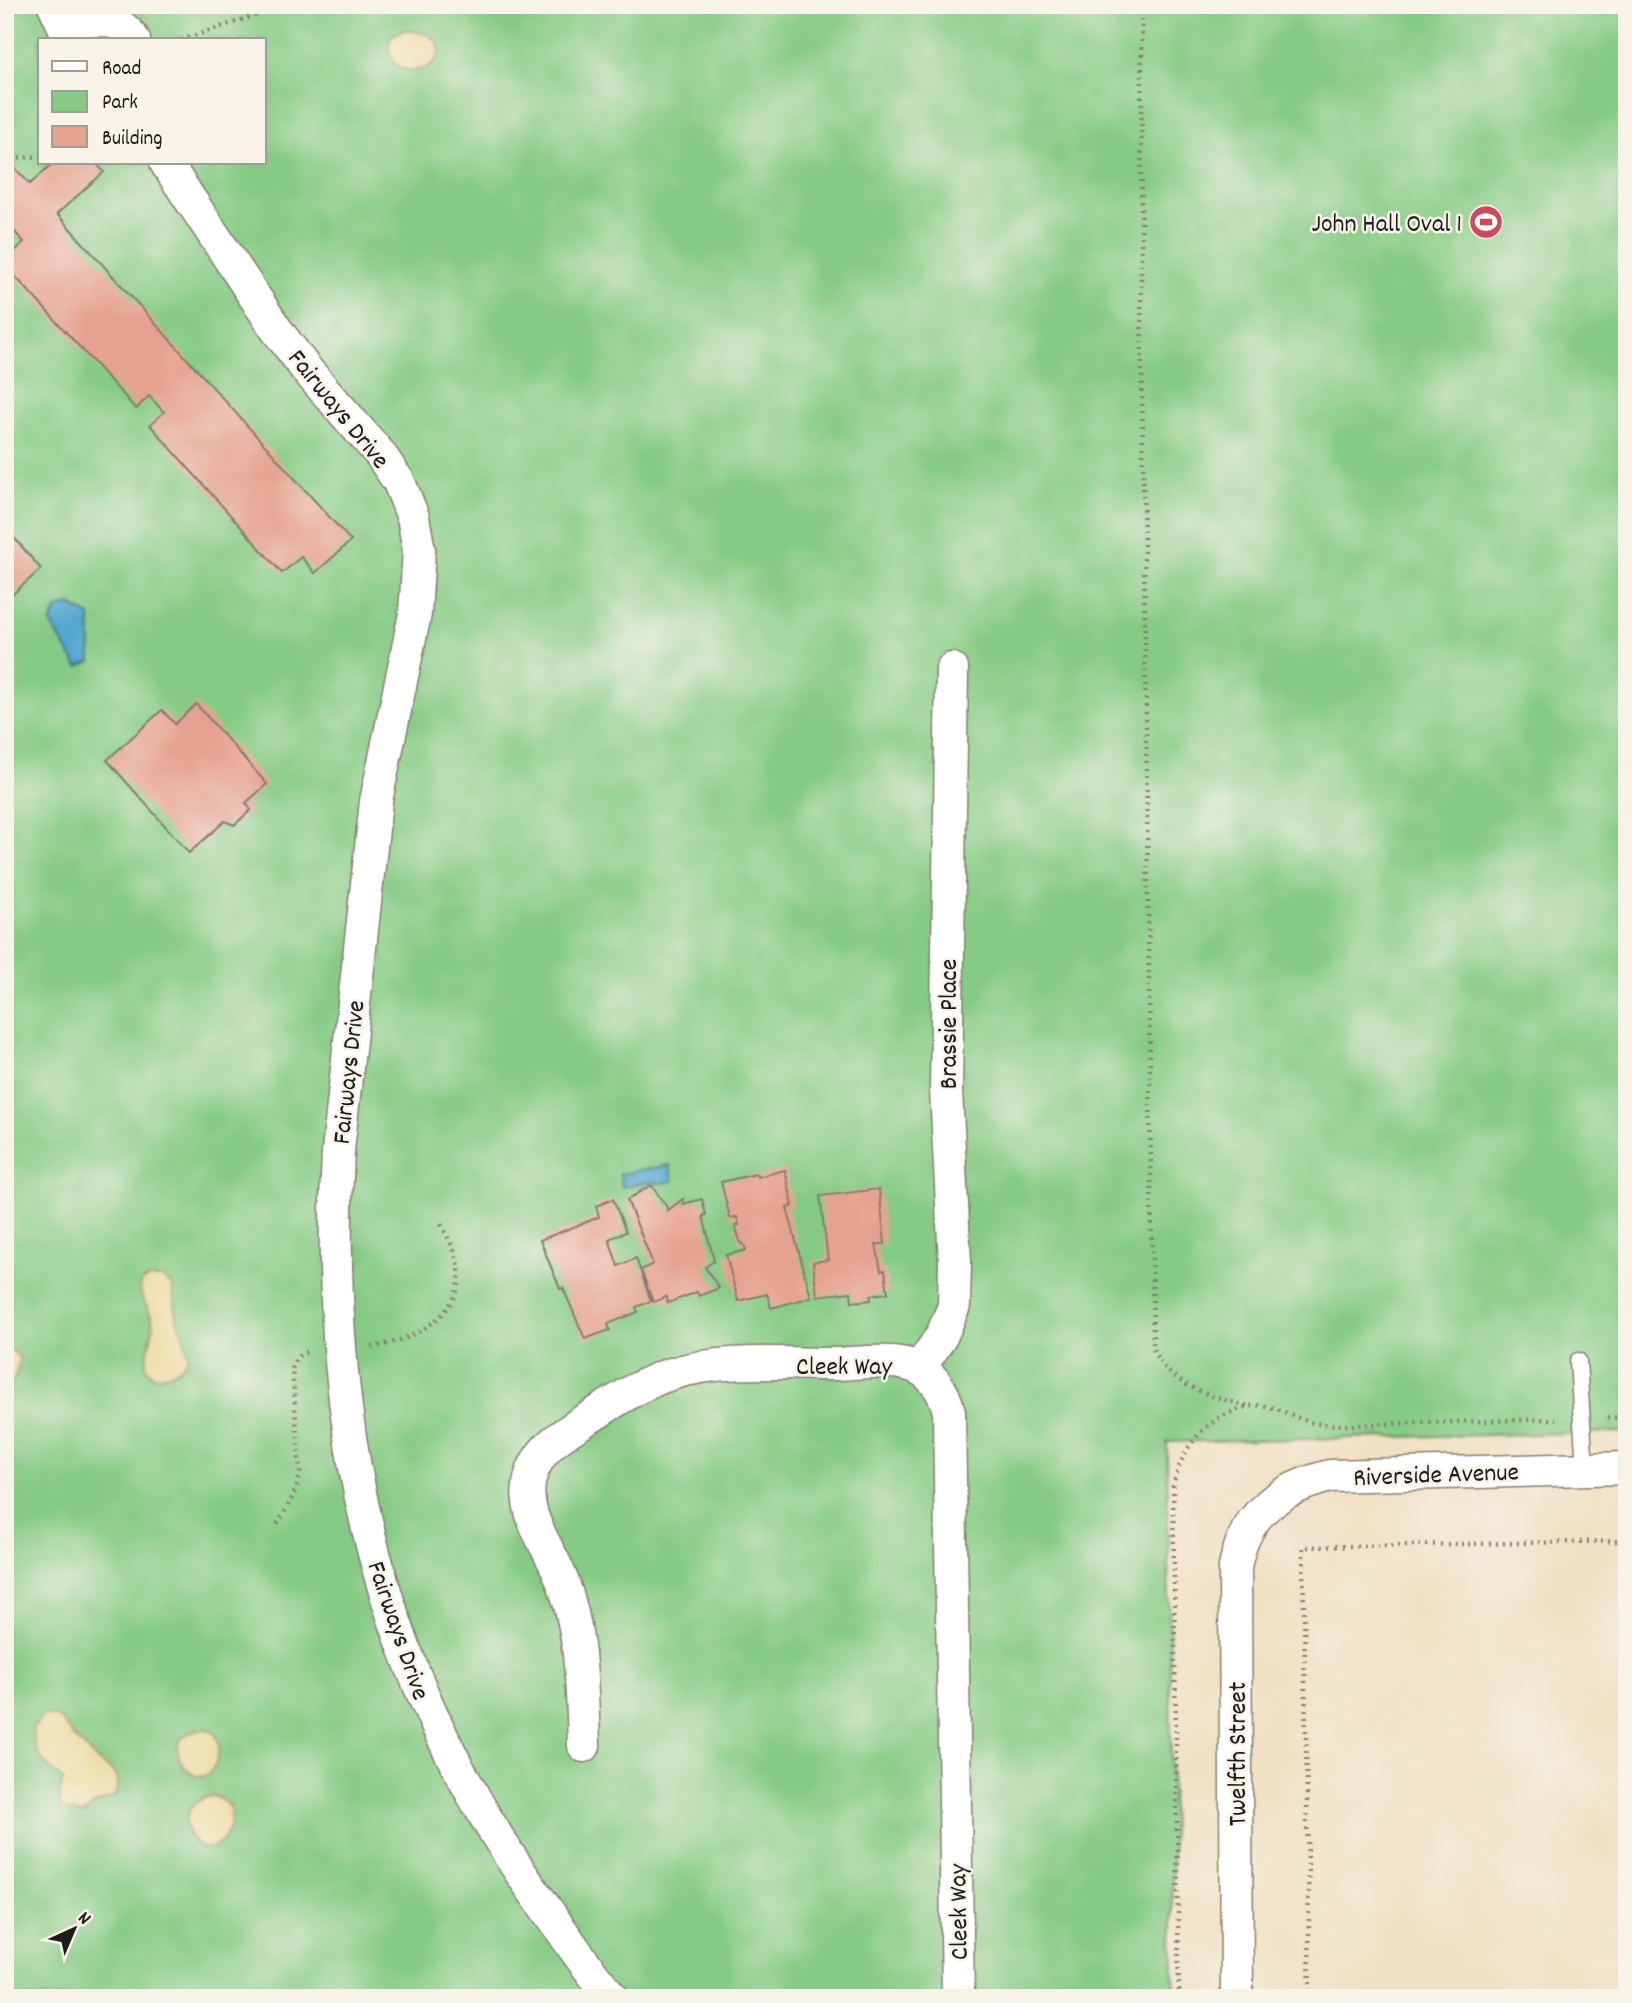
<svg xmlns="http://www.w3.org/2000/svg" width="1632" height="2003" font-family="Dekko,sans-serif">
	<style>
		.green { fill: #85cb85; stroke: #507450; stroke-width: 2; fill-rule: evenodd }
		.sand { fill: #eeda9e; stroke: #857b5d; stroke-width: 2 }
		.water { fill: #54a7cf; stroke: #386276; stroke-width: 2 }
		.building { fill: #e6a291 }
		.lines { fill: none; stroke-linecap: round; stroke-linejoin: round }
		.lane-casing { stroke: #867e70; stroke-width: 19 }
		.street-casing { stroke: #867e70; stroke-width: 35 }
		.path { stroke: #867e70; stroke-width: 4.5; stroke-dasharray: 2 5; stroke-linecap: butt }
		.lane { stroke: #fff; stroke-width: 16 }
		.street { stroke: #fff; stroke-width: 32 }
		.labels { text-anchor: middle; stroke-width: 5; stroke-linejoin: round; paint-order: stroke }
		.poi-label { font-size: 26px; fill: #1c1c1c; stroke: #f7f3e8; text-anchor: end }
		.street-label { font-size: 26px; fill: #1c1c1c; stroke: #f7f3e8 }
	</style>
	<rect width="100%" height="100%" fill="#f7f3e8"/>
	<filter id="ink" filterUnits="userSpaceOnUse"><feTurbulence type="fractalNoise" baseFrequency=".0143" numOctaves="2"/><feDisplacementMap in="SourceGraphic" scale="14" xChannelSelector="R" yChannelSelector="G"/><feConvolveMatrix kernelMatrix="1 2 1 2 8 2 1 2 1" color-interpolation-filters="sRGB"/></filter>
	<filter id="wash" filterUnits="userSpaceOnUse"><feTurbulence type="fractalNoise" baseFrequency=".00686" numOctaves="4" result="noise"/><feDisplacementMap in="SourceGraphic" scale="28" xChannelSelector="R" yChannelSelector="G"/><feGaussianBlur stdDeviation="1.57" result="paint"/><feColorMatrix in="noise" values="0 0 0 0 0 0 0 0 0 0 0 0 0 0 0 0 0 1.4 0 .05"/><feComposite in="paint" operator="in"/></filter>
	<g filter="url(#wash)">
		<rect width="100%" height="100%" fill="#f1e0c3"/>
		<path class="green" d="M5,5H1627V1432L1167,1442L1174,1998H5ZM40,40H264V163H40Z"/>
		<path class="sand" d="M404,30C473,35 426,90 394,63L388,48L392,35Z
			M148,1278H162L172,1285L177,1319L189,1355C183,1369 169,1377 153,1376L146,1366C146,1350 155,1335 152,1319C148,1305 136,1296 142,1281Z
			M6,1348C30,1356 15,1371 11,1386C8,1394 11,1401 5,1408Z
			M51,1715L60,1719L74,1737L99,1762L115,1773L118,1782L115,1796L95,1804L83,1815L61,1808L59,1795L63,1780C46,1767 32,1753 33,1729L42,1716Z
			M198,1729H207L215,1733C220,1742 220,1749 217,1759C204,1807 149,1742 198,1729Z
			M211,1796C253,1801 220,1872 193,1840C178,1822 189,1800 211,1796Z"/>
		<path class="water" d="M70,605L90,616L91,661L78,667L50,623L57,609Z
			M670,1165L673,1181L656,1184L654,1181L622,1187L620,1174Z"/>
		<g id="blocks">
			<path class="building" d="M8,161L30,184L53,163H96L104,172L57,214L351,541L315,573L301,557L282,573L150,425L164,412L149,396L136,409L5,265V261L24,242L13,230L5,237V163Z
				M5,527L41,569L5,601Z
				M196,704L267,784L246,803L251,810L234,825L225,821L189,853L107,760L162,710L175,724Z
				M785,1170L793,1206L787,1208L811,1297L771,1308L767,1294L738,1301L726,1255L746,1250L743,1243L741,1244L735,1225H739L737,1217L730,1218L721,1182L756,1174L757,1177Z
				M651,1185L667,1207V1211L683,1199V1204L702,1199L706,1215L703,1216L714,1261L705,1267L719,1288L699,1296L697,1292L668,1303L666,1297L653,1302L641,1270L653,1264L627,1200Z
				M879,1189L885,1244H876L881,1271L885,1270L888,1293L871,1295V1300L852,1302L851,1292L817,1296L813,1262L828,1260L820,1196Z
				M613,1199L626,1232L609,1239L618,1266L636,1258L651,1301L636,1307L638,1312L608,1324L610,1330L585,1339L563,1288L560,1289L540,1240L599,1217L596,1206Z"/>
		</g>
	</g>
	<g filter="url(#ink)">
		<use href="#blocks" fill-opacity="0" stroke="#867e70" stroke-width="2"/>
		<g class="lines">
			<g class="lane-casing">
				<path id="lane" d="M1578,1361L1585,1469"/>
			</g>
			<g class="street-casing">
				<path id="street" d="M54,5L68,35
					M65,40C80,12 119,14 134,40
					M166,163L276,329L306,369L380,454L399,482L413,517L419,550L415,614L376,801L338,1151C323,1438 378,1680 549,1913C570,1942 589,1972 613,1998
					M919,1369L942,1335L954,1306L955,1262L946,1091L952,669
					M584,1746C582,1687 582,1623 557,1568C544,1541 522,1510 530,1479C537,1449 563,1434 587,1419C613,1403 641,1383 671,1374C722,1358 782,1364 835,1364C861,1363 897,1357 920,1369C936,1379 945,1394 949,1412L958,1998
					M1237,1998L1235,1567C1245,1512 1279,1489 1330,1476L1627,1468"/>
			</g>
			<path class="path" d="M1142,5L1141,286L1153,1349C1170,1387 1212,1397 1249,1406
				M181,40L281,7
				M5,160L40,156
				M372,1347C410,1342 464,1315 459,1269C457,1253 448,1238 440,1223
				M1607,1418L1627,1417
				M277,1524C288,1507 297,1492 300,1472L292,1369C295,1359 298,1354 308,1352
				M1179,1998L1173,1485C1183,1449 1200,1423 1237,1410C1247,1406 1258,1404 1269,1407C1283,1410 1296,1418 1310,1422C1321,1425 1333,1424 1343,1425L1556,1419
				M1310,1998L1303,1547L1627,1541"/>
			<use href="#lane" class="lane"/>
			<use href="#street" class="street"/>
		</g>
	</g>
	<defs>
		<g id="stadium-disc" transform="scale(1.75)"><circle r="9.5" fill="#d1495b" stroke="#f7f3e8"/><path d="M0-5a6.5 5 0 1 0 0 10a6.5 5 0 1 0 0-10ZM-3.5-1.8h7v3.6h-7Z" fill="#fff"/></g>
	</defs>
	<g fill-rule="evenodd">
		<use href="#stadium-disc" x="1486" y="222"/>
	</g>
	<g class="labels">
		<g class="poi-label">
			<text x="1462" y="231">John Hall Oval 1</text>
		</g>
		<g class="street-label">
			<text transform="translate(340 408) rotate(51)" y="9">Fairways Drive</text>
			<text transform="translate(947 1024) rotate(-90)" y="9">Brassie Place</text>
			<text transform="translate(347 1072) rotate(-84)" y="9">Fairways Drive</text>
			<text x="844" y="1374">Cleek Way</text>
			<text transform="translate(1436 1473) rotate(-2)" y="9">Riverside Avenue</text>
			<text transform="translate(400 1630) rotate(71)" y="9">Fairways Drive</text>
			<text transform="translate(1236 1754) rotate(-90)" y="9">Twelfth Street</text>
			<text transform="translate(957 1912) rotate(-91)" y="9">Cleek Way</text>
		</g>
	</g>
	<rect width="1632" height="2003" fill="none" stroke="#f7f3e8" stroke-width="28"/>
	<rect x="38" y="38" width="228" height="126" fill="#f7f3e8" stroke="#9f9d96" stroke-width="2"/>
	<rect x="52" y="61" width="35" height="10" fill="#ffffff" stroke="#9f9d96" stroke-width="2"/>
	<text x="102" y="74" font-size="21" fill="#1c1c1c">Road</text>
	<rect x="52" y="91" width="35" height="21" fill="#85cb85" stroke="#9f9d96" stroke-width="2"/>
	<text x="102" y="108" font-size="21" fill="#1c1c1c">Park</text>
	<rect x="52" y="126" width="35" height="21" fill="#e6a291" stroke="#9f9d96" stroke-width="2"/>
	<text x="102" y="144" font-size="21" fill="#1c1c1c">Building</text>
	<g transform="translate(74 1929) rotate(44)" stroke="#f7f3e8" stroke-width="5" paint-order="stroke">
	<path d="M0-5L12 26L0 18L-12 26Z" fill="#1c1c1c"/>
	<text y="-10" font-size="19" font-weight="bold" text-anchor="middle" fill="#1c1c1c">N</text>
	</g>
</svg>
